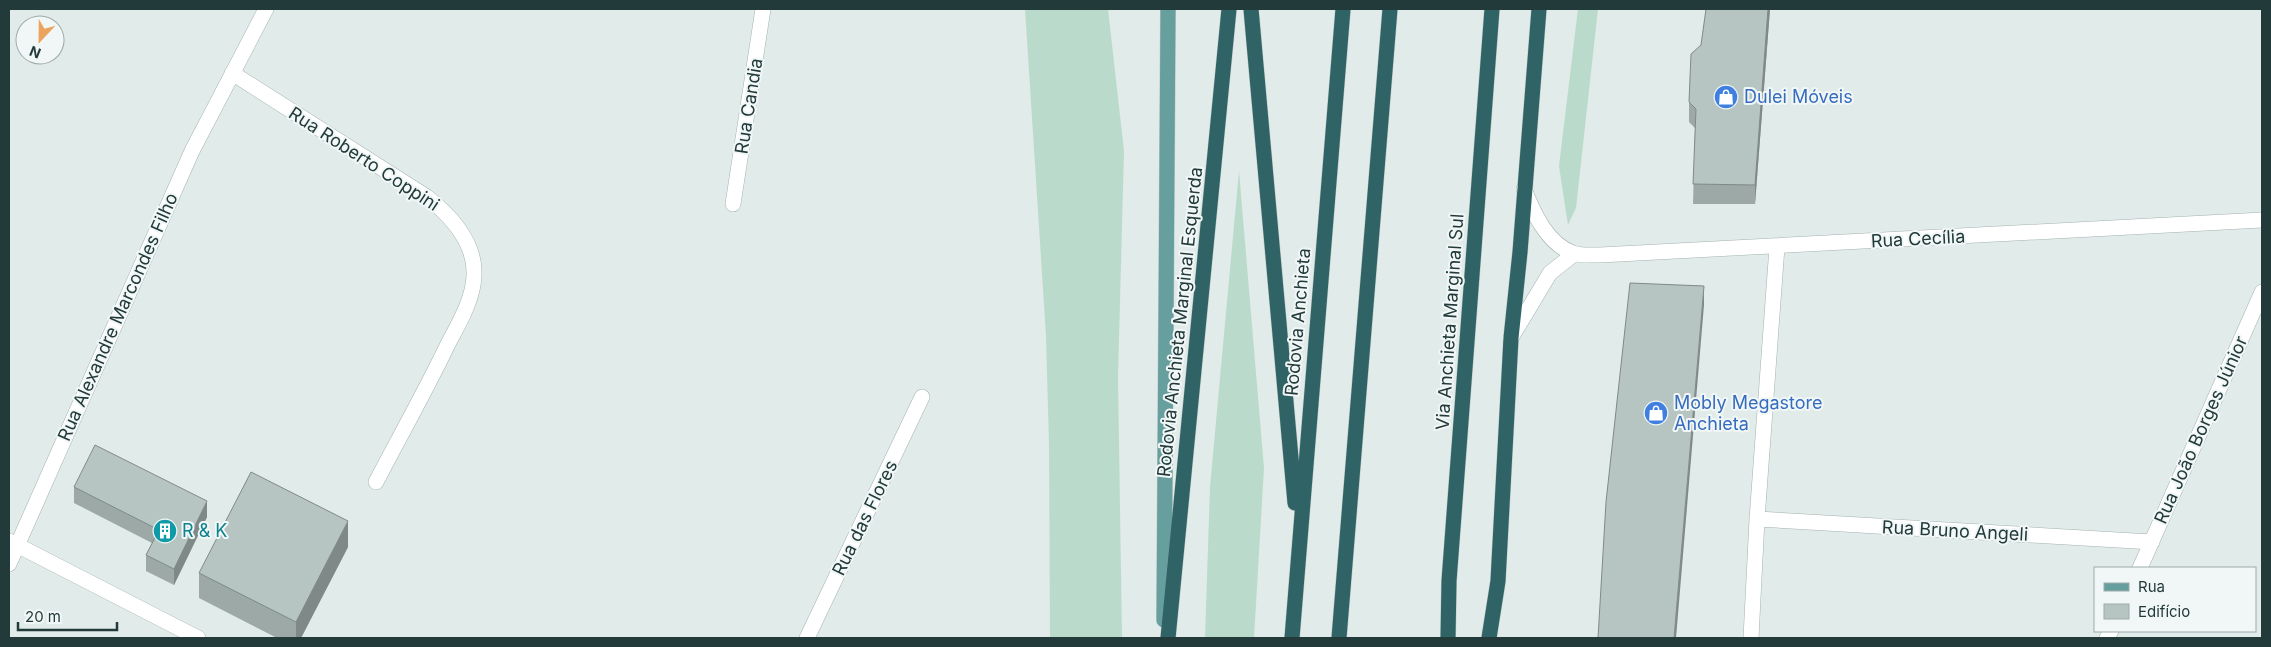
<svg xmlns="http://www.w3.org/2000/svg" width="2271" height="647" font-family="Inter,sans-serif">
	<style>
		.grass { fill: #badbcb }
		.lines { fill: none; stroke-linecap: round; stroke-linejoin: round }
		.minor-casing { stroke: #a4b2b1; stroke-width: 16 }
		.major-casing { stroke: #c1c8c8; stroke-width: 16 }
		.highway-casing { stroke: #c1c8c8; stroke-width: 16 }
		.minor { stroke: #fff; stroke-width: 15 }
		.major { stroke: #679e9e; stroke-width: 15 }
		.highway { stroke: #2f6365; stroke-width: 15 }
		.wall { fill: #9da9a7 }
		.shaded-wall { fill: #7f8a88 }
		.building { fill: #b6c5c2; stroke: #7f8a88 }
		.labels { text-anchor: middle; stroke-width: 4; stroke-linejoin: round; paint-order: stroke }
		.shop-label { font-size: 18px; fill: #366cbe; stroke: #f1f7f6; text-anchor: start }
		.street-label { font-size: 18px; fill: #223a3a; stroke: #f1f7f6 }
		.culture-label { font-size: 18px; fill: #0d838f; stroke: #f1f7f6; text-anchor: start }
	</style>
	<rect width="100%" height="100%" fill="#e1ebe9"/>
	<path class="grass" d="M1025,9H1108L1124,151L1118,377L1122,638H1050L1049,445L1046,336Z
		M1578,9H1598L1576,208L1568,225L1559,166Z
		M1239,171L1264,468L1254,638H1205L1210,487Z"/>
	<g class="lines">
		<g class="minor-casing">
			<path id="minor" d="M232,73L427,197C451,216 476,243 474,276C473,300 459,323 448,344C426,390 400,436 376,482
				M1524,189C1533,212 1547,244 1573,253C1580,256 1592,255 1600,255L2262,220
				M733,204L763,9
				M1511,338L1550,273L1574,254
				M1757,519L2152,542
				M9,541L198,638
				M9,564L192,151L266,9
				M2140,568L2262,292
				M807,638L922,397
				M1751,638L1757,519L1777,247
				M2107,638L2111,631"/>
		</g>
		<g class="major-casing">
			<path id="major" d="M1164,620L1168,9"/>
		</g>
		<g class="highway-casing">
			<path id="highway" d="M1251,9L1295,503
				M1168,638L1229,9
				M1292,638L1343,9
				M1339,638L1390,9
				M1448,638L1449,581L1492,9
				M1489,638L1498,581L1511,338L1520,252L1539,9"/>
		</g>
		<use href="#minor" class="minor"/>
		<use href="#major" class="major"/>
		<use href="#highway" class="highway"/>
	</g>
	<path class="wall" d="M1770,9L1755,204H1693L1695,128L1689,122V102Z
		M74,487L207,517L174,585L146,571V555L152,543L74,503Z
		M348,547L301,638H277L199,598V573Z"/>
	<path class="shaded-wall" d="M1768,9H1770L1755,204V185Z
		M1704,286V305L1676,638H1674Z
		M207,501V517L174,585V569Z
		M348,521V547L301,638H296V622Z"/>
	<path class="building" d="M1706,9H1768L1755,185L1693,184L1696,109L1689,102L1691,54L1701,45Z
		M1630,283L1704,286L1674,638H1598L1606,502Z
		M95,445L207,501L174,569L146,555L159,530L74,487Z
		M251,472L348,521L296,622L199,573Z"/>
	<defs>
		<g id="shop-disc" transform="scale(1.25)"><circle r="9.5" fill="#3f7fe0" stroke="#f1f7f6"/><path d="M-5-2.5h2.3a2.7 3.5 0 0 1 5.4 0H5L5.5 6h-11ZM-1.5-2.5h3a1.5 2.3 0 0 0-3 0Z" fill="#fff"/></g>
		<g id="building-disc" transform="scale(1.25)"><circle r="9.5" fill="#0f9aa8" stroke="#f1f7f6"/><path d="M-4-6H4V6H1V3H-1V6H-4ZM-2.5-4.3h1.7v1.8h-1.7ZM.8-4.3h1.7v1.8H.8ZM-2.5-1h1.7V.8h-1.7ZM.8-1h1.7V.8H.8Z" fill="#fff"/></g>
	</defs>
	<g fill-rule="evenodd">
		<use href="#shop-disc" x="1726" y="97"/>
		<use href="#shop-disc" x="1656" y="413"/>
		<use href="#building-disc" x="165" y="531"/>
	</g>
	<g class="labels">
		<g class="shop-label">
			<text x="1744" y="103">Dulei Móveis</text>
			<text x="1674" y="409">Mobly Megastore<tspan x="1674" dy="21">Anchieta</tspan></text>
		</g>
		<g class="street-label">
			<text transform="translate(749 106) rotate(-81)" y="6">Rua Candia</text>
			<text transform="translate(364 159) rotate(33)" y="6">Rua Roberto Coppini</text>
			<text transform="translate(1918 239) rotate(-3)" y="6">Rua Cecília</text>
			<text transform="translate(118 317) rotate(-66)" y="6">Rua Alexandre Marcondes Filho</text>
			<text transform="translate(1180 322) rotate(-84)" y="6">Rodovia Anchieta Marginal Esquerda</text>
			<text transform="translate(1298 322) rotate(-85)" y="6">Rodovia Anchieta</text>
			<text transform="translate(1450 322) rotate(-86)" y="6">Via Anchieta Marginal Sul</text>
			<text transform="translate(2201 430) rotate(-66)" y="6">Rua João Borges Júnior</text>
			<text transform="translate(865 518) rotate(-64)" y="6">Rua das Flores</text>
			<text transform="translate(1955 531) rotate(3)" y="6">Rua Bruno Angeli</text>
		</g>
		<g class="culture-label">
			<text x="182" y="537">R &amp; K</text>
		</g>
	</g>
	<rect width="2271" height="647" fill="none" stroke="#223a3a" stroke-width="20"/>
	<rect x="2094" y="567" width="162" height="65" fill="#f1f7f6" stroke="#9eabab"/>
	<rect x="2104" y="583" width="25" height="8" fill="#679e9e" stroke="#9eabab"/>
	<text x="2138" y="592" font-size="15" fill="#223a3a">Rua</text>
	<rect x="2104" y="604" width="25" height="15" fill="#b6c5c2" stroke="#9eabab"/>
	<text x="2138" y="617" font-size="15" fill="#223a3a">Edifício</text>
	<g transform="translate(40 40) rotate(202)"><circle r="24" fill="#f1f7f6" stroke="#9eabab"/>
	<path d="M0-4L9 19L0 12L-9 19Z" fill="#eca35e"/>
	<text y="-8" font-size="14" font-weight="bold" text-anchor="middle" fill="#223a3a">N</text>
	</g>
	<path d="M18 622v8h99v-8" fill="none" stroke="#223a3a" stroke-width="2.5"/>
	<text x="25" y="622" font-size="15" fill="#223a3a" stroke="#f1f7f6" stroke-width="4" paint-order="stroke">20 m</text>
</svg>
